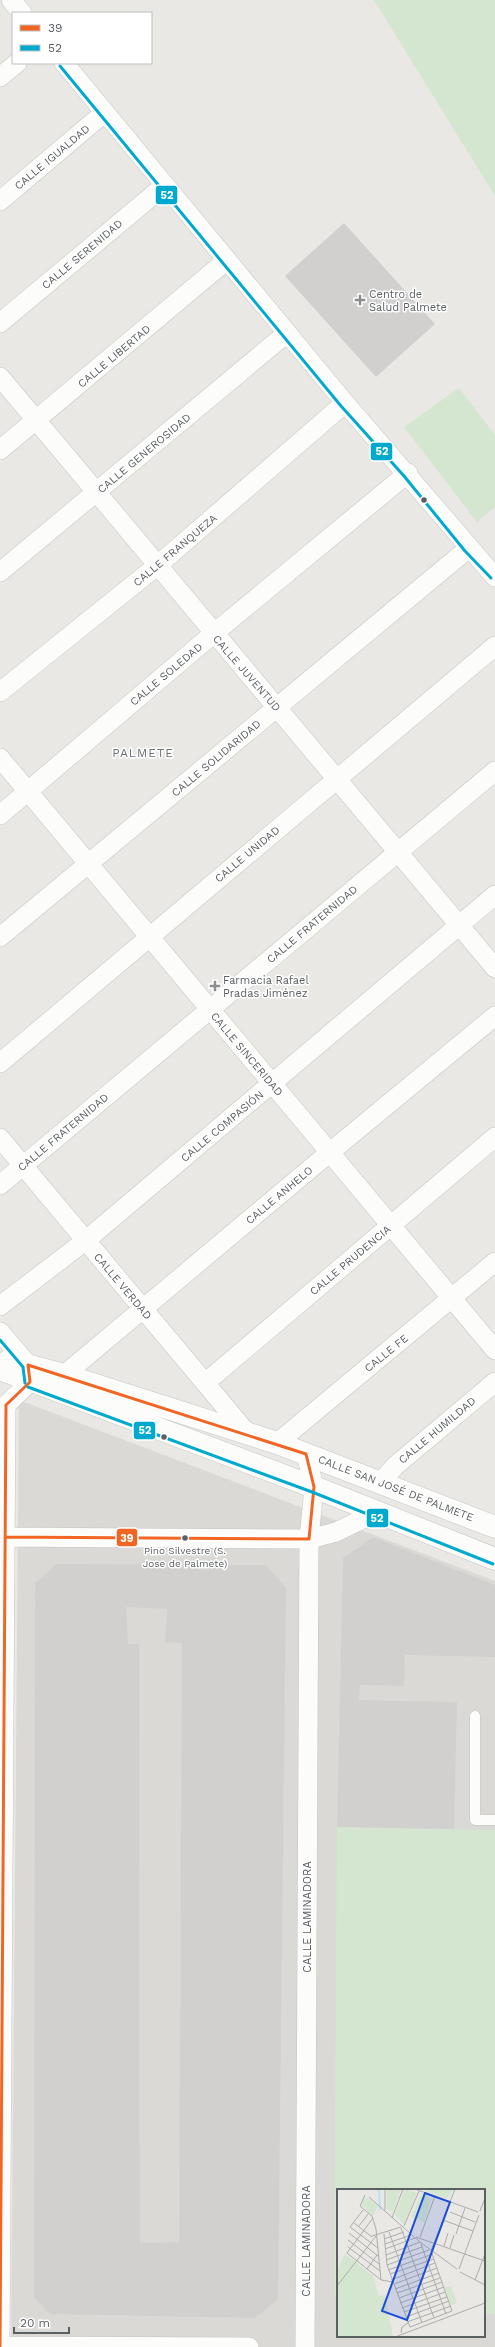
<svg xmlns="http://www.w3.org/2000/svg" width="495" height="2347" font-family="'Work Sans',sans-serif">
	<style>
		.industrial { fill: #dbd9d5; fill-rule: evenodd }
		.green { fill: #d4e6cf }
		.building { fill: #d2d0ce; fill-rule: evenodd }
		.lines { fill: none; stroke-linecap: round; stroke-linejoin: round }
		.lane-casing { stroke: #c5c5c4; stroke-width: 11 }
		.street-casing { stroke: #c5c5c4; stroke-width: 20 }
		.secondary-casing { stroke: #c6c6c6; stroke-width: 23 }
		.lane { stroke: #fcfcfb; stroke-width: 10 }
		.street { stroke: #fcfcfb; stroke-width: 19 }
		.secondary { stroke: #fcfcfb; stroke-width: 22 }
		.bus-1-casing { stroke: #fff; stroke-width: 6 }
		.bus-2-casing { stroke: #fff; stroke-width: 6 }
		.bus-1 { stroke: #f26522; stroke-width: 3 }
		.bus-2 { stroke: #00a9ce; stroke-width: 3 }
		.poi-dot { fill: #8c8f90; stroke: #fff; stroke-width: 1.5 }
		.bus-dot { fill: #5a5f62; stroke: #fff; stroke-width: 1.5 }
		.labels { text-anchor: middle; stroke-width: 3; stroke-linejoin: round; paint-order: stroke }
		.bus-label { font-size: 10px; fill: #5a5f62; stroke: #fff }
		.street-label { font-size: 11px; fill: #5a5f62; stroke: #fff }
		.poi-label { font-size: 11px; fill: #5a5f62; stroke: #fff; text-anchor: start }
		.neighbourhood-label { font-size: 12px; letter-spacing: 1px; fill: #6b7174; stroke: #fff }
		.inset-river { fill: none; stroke: #b6e2f6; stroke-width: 2 }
		.inset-road { fill: none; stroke: #acadac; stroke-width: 1 }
		.view { fill: #1d4ed8; fill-opacity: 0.15; stroke: #1d4ed8; stroke-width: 2 }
		.inset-edge { fill: none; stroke: #5a5f62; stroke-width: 2 }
		.line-badge { stroke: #fff; stroke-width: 1.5 }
		.badge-label { font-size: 11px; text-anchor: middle; font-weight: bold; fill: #fff }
	</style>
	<rect width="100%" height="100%" fill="#eae8e4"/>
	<path class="industrial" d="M19,1400L495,1581V2347H11ZM338,2190H484V2336H338Z"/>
	<path class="green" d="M374,0H495V196Z
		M459,388L495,435V507L477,522L404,427Z
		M337,1827L495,1830V2314H484V2190H338V2298L334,2294Z"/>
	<path class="building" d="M344,223L435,324L376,377L285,276Z
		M373,1537L495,1585V1657L405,1655L404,1686L360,1685L359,1700L457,1702L454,1829L337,1827L343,1558Z
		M57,1564L266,1565L286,1588L278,2299L255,2318L50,2314L34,2297L35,1583ZM126,1607L167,1609L165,1642L182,1643L179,2242L140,2243L139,1644H128Z"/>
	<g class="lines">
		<g class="lane-casing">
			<path id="lane" d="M475,1716V1820H495"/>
		</g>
		<g class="street-casing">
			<path id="street" d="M11,0L22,13
				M64,63L345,403L495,577
				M0,77L17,63
				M0,201L104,113
				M0,323L165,185
				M0,377L495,968
				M0,450L227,260
				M0,572L287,333
				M0,692L158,565L345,403
				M0,758L495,1350
				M0,815L213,634L408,473
				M0,937L469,548
				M0,1063L495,646
				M0,1138L247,1433
				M0,1185L495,771
				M0,1306L85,1241L495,895
				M0,1332L28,1365L30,1382L6,1405L0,2347
				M64,1375L329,1153L495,1016
				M205,1383L495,1137
				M277,1443L495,1262
				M381,1482L395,1466L495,1382
				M0,1537L309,1539L336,1532L377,1512
				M0,2346L249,2347
				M305,2347L309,1539L314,1487L306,1454"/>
		</g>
		<g class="secondary-casing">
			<path id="secondary" d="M9,1360L64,1375L277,1443L495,1527
				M0,1369L314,1487L495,1559"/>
		</g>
		<use href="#lane" class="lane"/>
		<use href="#street" class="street"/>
		<use href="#secondary" class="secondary"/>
		<g class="bus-1-casing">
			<path id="bus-1" d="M5,1537L309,1539
				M0,2346L6,1405L30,1382L28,1365L306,1454L314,1487L309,1539"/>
		</g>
		<g class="bus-2-casing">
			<path id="bus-2" d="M60,66L341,406L404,476L465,551L491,578
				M0,1340L23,1367L25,1383
				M28,1387L312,1492L493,1564"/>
		</g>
		<use href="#bus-1" class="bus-1"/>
		<use href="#bus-2" class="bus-2"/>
	</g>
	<g class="poi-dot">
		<path d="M358 294h4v4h4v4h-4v4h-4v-4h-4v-4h4z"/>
		<path d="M213 980h4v4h4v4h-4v4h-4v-4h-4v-4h4z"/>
	</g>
	<g class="bus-dot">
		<circle cx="424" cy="500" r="3.5"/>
		<circle cx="164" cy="1437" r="3.5"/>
		<circle cx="185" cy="1538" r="3.5"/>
	</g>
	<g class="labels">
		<g class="bus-label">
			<text x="185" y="1554">Pino Silvestre (S.<tspan x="185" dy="13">Jose de Palmete)</tspan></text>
		</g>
		<g class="street-label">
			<text transform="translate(52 157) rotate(-40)" y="4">CALLE IGUALDAD</text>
			<text transform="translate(82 254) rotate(-40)" y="4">CALLE SERENIDAD</text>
			<text transform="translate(114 356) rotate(-40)" y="4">CALLE LIBERTAD</text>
			<text transform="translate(144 453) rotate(-40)" y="4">CALLE GENEROSIDAD</text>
			<text transform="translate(175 550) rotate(-40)" y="4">CALLE FRANQUEZA</text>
			<text transform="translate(247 673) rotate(49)" y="4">CALLE JUVENTUD</text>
			<text transform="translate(166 674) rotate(-40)" y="4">CALLE SOLEDAD</text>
			<text transform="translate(216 758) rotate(-40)" y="4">CALLE SOLIDARIDAD</text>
			<text transform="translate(247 854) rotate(-40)" y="4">CALLE UNIDAD</text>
			<text transform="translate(312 924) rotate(-40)" y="4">CALLE FRATERNIDAD</text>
			<text transform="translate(247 1054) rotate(50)" y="4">CALLE SINCERIDAD</text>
			<text transform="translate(222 1126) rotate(-40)" y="4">CALLE COMPASIÓN</text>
			<text transform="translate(63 1132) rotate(-40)" y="4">CALLE FRATERNIDAD</text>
			<text transform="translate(279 1195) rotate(-40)" y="4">CALLE ANHELO</text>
			<text transform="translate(350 1260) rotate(-40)" y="4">CALLE PRUDENCIA</text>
			<text transform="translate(123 1286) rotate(50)" y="4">CALLE VERDAD</text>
			<text transform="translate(386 1353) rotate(-39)" y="4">CALLE FE</text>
			<text transform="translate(437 1430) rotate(-40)" y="4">CALLE HUMILDAD</text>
			<text transform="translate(396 1488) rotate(21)" y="4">CALLE SAN JOSÉ DE PALMETE</text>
			<text transform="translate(307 1917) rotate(-90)" y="4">CALLE LAMINADORA</text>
			<text transform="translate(306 2241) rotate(-90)" y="4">CALLE LAMINADORA</text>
		</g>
		<g class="poi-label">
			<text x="369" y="298">Centro de<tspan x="369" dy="13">Salud Palmete</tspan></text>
			<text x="223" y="984">Farmacia Rafael<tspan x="223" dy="13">Pradas Jiménez</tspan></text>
		</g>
		<g class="neighbourhood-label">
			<text x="143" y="757">PALMETE</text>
		</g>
	</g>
	<g transform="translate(337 2189)">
		<rect width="148" height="148" fill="#eae8e4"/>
		<path d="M50,0H64L56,23L50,20ZM68,0L80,4L67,35L58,26ZM85,0H116L110,10ZM85,4L95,10L87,33L74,28ZM31,9L41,17L36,27L24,15L26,10ZM8,65L36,87L42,107L48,106L56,148H0V81ZM114,97L120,114L114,116L108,99Z" fill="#d4e6cf"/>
		<path class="inset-river" d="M42,0L43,21"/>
		<path class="inset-road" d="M78,0L141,23M28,6L23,17L35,27L39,40L44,91M32,8L83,53L120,80M26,21L13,38L41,59M48,21V0M143,22L148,9M113,23L138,33M36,29L10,64L44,91L56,93M55,29L66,0M106,31L136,42M17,34L35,48M22,37L31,25M67,37L82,2M64,39L97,129M52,43L85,134M12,44L41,67M47,45L50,76L73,138L115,122L94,62M119,45L128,19M35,47L64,38M79,48L148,72M83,48L98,7M47,50L67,43M11,51L42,75M48,55L74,46M84,55L109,125M107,57L111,44M11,58L43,82M113,59L117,46M48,60L78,49M94,62L118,0M49,66L83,53M49,71L85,58M50,76L92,61M30,80L40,66M122,80L142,26M51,81L96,65M123,83L148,96M53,85L97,70M54,91L98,74M138,91L148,65M57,95L100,79M0,97L39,47M58,100L102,84M60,104L103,89M62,109L105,93M63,114L107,98M65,119L108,103M67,123L110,108M69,128L112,112M70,133L114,117M64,144L65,138L71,134M58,148L148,114"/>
		<path class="view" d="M88,4L113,13L70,131L45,122Z"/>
		<rect width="148" height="148" class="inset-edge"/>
	</g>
	<g class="line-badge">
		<rect x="155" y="185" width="23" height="20" rx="4" fill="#00a9ce"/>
		<rect x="370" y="442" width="23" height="19" rx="4" fill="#00a9ce"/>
		<rect x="133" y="1421" width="23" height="19" rx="4" fill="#00a9ce"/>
		<rect x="366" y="1508" width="23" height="20" rx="4" fill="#00a9ce"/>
		<rect x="116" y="1528" width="22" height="19" rx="4" fill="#f26522"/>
	</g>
	<g class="badge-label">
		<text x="167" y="199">52</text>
		<text x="382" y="455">52</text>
		<text x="145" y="1434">52</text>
		<text x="377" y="1522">52</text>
		<text x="127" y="1542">39</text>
	</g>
	<rect x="12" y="12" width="140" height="52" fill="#ffffff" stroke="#bdbfc0"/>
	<rect x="20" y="25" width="20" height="6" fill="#f26522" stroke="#bdbfc0"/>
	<text x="48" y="32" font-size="12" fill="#5a5f62">39</text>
	<rect x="20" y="45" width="20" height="6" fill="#00a9ce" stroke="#bdbfc0"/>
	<text x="48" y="52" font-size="12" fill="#5a5f62">52</text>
	<path d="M14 2327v6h55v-6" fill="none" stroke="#5a5f62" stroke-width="2"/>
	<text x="20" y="2327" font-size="12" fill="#5a5f62" stroke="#ffffff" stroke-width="3" paint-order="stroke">20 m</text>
</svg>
